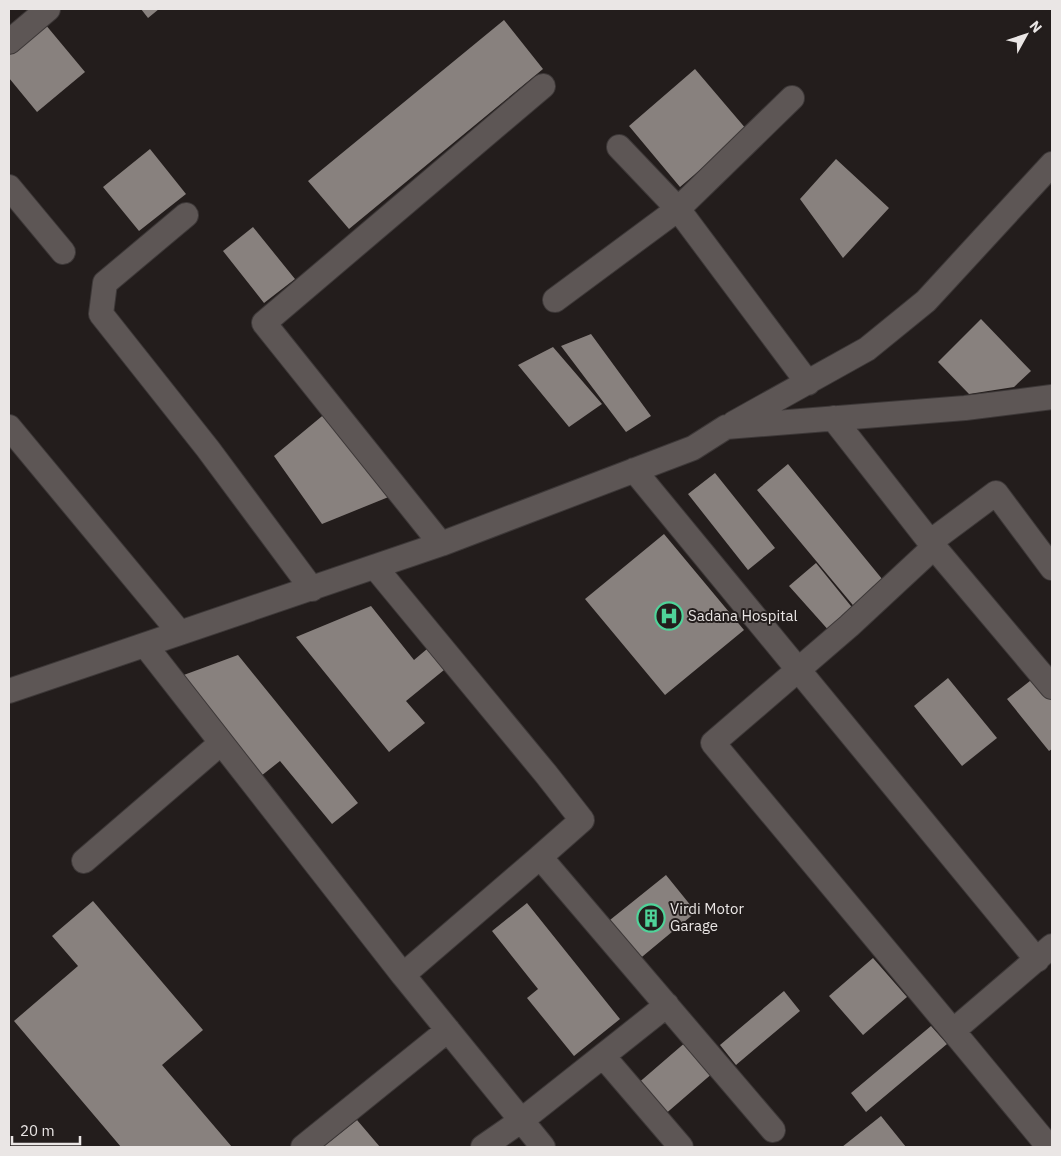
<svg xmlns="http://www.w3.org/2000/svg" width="1061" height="1156" font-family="'IBM Plex Sans',sans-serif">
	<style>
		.building { fill: #88817e }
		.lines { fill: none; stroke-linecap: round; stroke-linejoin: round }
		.minor-casing { stroke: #3d3838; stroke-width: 26 }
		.minor { stroke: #5d5655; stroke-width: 24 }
		.labels { text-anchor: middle; stroke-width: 4; stroke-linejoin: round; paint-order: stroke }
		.poi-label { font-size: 15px; fill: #eae6e5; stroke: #231d1c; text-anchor: start }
	</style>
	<rect width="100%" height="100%" fill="#231d1c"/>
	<path class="building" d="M141,9H159L148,18Z
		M504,20L543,69L349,229L308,181Z
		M45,24L85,72L37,112L9,78V55Z
		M695,69L747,130L680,187L629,126Z
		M150,149L186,194L139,231L103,187Z
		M836,159L889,208L843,258L800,199Z
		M253,227L295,279L264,303L223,251Z
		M981,319L1031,371L1014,387L969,394L938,362Z
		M591,334L651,416L626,432L561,346Z
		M553,347L602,404L569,427L518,365Z
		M327,412L391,496L322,524L274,456Z
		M788,464L887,585L857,610L757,490Z
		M715,473L775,548L748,570L688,494Z
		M664,534L744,630L665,695L585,599Z
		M816,563L855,611L831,633L789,586Z
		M371,606L414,660L427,649L444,670L406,701L425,723L389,752L296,637Z
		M238,655L358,803L332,824L280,761L261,776L181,676Z
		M1035,677L1052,700V749L1049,751L1007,699Z
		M948,678L997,738L962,766L914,706Z
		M666,875L696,912L637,961L605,924Z
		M93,901L203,1030L162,1065L232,1147H121L14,1021L78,966L52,936Z
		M527,903L620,1019L574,1056L527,998L538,989L492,931Z
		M873,958L907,997L863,1035L829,996Z
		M784,991L800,1011L736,1065L720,1045Z
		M931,1026L947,1044L866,1112L851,1093Z
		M687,1041L714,1072L663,1116L636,1085Z
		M881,1116L906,1147H842Z
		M357,1120L380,1147H323Z"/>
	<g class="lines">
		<g class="minor-casing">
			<path id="minor" d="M9,42L48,9
				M619,147L678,209L808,383
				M9,187L63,252
				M186,215L105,283L101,314L208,449L312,589
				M555,300L678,209L792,98
				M833,418L934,547L1052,687
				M734,423L867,349L926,301L1052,164
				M9,427L180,633
				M634,470L1037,960
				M930,542L996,493L1052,568
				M441,544L264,323L543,86
				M934,547L849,626L713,743L953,1031
				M375,567L546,774L582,820L540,857L773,1130
				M145,645L403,975
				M9,691L441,544L693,448L726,427L965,408L1052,397
				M540,857L403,975L543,1147
				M84,861L221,743
				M603,1056L681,1147
				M303,1147L448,1030
				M483,1147L522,1120L667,1005
				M1049,1147L953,1031L1052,946"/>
		</g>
		<use href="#minor" class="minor"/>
	</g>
	<defs>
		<g id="hospital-ring" transform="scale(1.4375)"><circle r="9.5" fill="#231d1c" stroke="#4fd399" stroke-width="1.5"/><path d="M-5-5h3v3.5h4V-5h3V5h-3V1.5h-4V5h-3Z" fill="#4fd399"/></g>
		<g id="building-ring" transform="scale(1.4375)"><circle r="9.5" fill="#231d1c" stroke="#4fd399" stroke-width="1.5"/><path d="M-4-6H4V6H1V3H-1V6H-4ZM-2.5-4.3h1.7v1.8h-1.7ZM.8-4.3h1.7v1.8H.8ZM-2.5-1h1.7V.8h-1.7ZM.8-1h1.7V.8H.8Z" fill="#4fd399"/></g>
	</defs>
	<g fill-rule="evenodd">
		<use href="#hospital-ring" x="669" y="616"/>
		<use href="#building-ring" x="651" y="918"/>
	</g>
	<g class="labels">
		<g class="poi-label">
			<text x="688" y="621">Sadana Hospital</text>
			<text x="670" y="914">Virdi Motor<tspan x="670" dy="17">Garage</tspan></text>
		</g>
	</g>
	<rect width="1061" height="1156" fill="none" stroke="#eae6e5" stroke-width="20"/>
	<g transform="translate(1026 35) rotate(50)" stroke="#231d1c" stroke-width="4" paint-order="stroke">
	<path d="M0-4L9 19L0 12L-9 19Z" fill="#eae6e5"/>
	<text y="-8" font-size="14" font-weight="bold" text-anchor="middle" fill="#eae6e5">N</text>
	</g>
	<path d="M12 1136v8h68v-8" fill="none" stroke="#eae6e5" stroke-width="2.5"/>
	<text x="20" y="1136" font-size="15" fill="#eae6e5" stroke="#231d1c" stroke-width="4" paint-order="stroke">20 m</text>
</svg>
